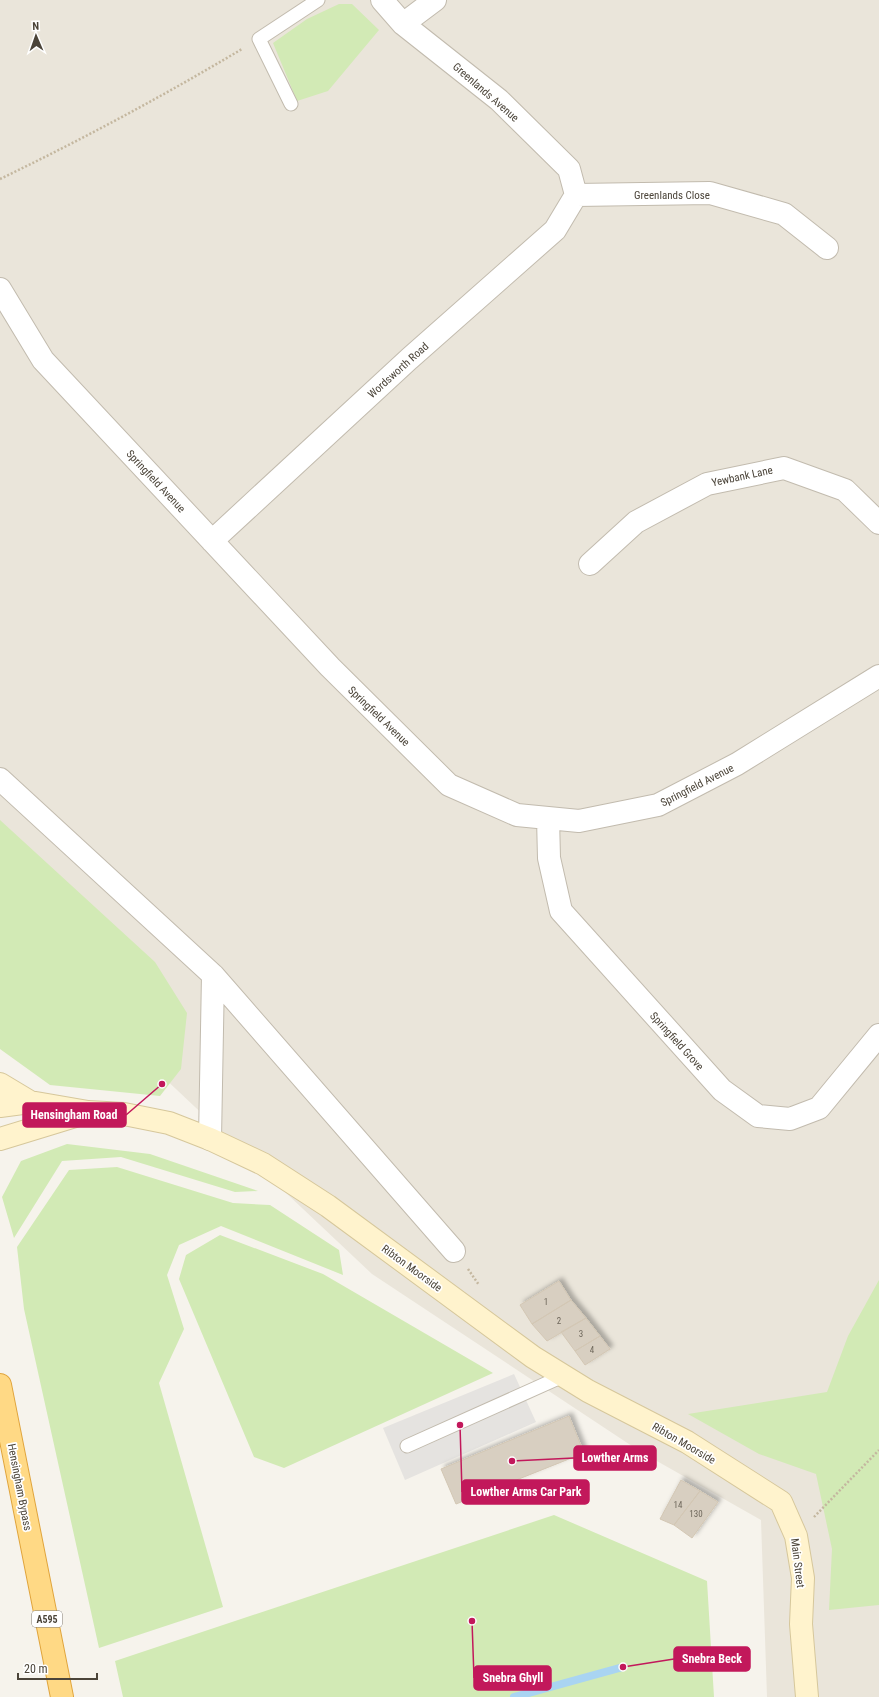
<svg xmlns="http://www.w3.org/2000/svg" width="879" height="1697" font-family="'Roboto Condensed',sans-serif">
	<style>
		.residential { fill: #eae5da }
		.green { fill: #d2eab5 }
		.parking { fill: #e5e3e0 }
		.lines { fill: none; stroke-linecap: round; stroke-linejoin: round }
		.stream { stroke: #a9d4f2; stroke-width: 8 }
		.building { fill: #d8cfc1; stroke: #d3c7b4; filter: url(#shadow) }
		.service-casing { stroke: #c2bbae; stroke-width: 15 }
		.minor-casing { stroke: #c2bbae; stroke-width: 24 }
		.secondary-casing { stroke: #d6c79b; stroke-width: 24 }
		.trunk-casing { stroke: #e0a43c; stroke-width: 24 }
		.path { stroke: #c4b79f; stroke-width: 2.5; stroke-dasharray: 2 2; stroke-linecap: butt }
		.service { stroke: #fff; stroke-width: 13 }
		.minor { stroke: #fff; stroke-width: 22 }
		.secondary { stroke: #fff3cd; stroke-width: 22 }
		.trunk { stroke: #ffd985; stroke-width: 22 }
		.labels { text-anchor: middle; stroke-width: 3.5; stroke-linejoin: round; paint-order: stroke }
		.number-label { font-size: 9px; fill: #6e675b }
		.shield { fill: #fff; stroke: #817c74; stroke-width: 1 }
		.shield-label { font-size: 10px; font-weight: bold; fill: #4b4439 }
		.street-label { font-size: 11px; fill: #4b4439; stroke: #fff }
		.leader { fill: none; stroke: #c2185b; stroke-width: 1.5 }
		.callout-dot { fill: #c2185b; stroke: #fff; stroke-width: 1.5 }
		.callout { fill: #c2185b; stroke: #c2185b; stroke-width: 1.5 }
		.callout-label { font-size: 12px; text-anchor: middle; font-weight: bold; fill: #fff }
	</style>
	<defs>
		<filter id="shadow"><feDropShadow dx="3.5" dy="-3.5" stdDeviation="2" flood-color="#0004"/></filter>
	</defs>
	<rect width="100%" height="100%" fill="#f6f3ec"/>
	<path class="residential" d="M0,0H879V1697H767L761,1520L641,1452L372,1274L0,923Z"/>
	<path class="green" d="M339,4H352L379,30L328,91L297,101L273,43L307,19Z
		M0,820L155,962L187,1013L181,1069L160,1096L50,1085L0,1049Z
		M67,1144L150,1154L258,1191L235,1192L121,1157L62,1161L14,1238L2,1197L21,1161Z
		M117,1167L233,1203L270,1205L339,1250L343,1275L221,1226L179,1245L167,1275L184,1329L159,1383L223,1607L99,1648L24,1309L17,1247L69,1170Z
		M220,1235L323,1274L493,1373L284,1468L254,1457L179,1279L186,1255Z
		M879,1280V1605L829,1610L832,1549L816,1474L759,1454L688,1414L827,1392L848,1336Z
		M554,1515L707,1581L714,1697H123L115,1661Z"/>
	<path class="parking" d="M514,1374L536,1422L405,1480L383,1428Z"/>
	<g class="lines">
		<path class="stream" d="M514,1697L623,1667"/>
	</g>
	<path class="building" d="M559,1281L571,1300L532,1324L520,1305Z
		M571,1300L586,1318L547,1341L532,1324Z
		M586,1318L600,1336L575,1351L561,1332Z
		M600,1336L610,1349L585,1365L575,1351Z
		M569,1416L584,1453L456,1504L441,1469Z
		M681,1480L700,1491L674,1525L660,1519Z
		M700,1491L718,1502L692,1538L674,1525Z"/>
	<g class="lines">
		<g class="service-casing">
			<path id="service" d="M291,104L259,39L318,0
				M407,1446L563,1376"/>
		</g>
		<g class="minor-casing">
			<path id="minor" d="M382,0L403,24L499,100L569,169L576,195
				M403,24L435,0
				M576,195L710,193L784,214L827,248
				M0,289L43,360L330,667L449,785L517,815L579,821L658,805L737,764L879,676
				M212,541L409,359L555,230L576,195
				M590,564L636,522L707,484L784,468L845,490L879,523
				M0,779L213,975L454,1251
				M548,818L549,858L561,911L722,1090L758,1116L790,1119L819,1108L879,1035
				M210,1139L213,975"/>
		</g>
		<g class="secondary-casing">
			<path id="secondary" d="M0,1084L30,1102L88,1112L124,1114L169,1123L210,1139L263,1164L328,1206L533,1357L588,1391L687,1442L781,1502L796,1536L803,1578L801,1624L807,1697
				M0,1106L30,1102
				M0,1139L85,1113"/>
		</g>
		<g class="trunk-casing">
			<path id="trunk" d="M0,1385L62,1697"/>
		</g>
		<path class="path" d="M0,179C83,139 163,96 242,49
			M468,1269L479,1285
			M814,1517L879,1450"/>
		<use href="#service" class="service"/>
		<use href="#minor" class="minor"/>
		<use href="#secondary" class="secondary"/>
		<use href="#trunk" class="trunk"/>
	</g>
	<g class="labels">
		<g class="number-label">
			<text x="546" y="1305">1</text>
			<text x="559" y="1324">2</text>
			<text x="581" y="1337">3</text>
			<text x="592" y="1353">4</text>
			<text x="678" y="1508">14</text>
			<text x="696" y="1517">130</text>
		</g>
		<rect class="shield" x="32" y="1611" width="30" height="16" rx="3"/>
		<g class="shield-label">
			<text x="47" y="1623">A595</text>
		</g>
		<g class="street-label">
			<text transform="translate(486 92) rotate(41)" y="4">Greenlands Avenue</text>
			<text x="672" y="199">Greenlands Close</text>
			<text transform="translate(398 370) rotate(-42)" y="4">Wordsworth Road</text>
			<text transform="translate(742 476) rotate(-12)" y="4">Yewbank Lane</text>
			<text transform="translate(156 481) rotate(47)" y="4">Springfield Avenue</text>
			<text transform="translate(379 716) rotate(44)" y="4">Springfield Avenue</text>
			<text transform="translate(697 785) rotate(-27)" y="4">Springfield Avenue</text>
			<text transform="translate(677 1041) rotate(48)" y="4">Springfield Grove</text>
			<text transform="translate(412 1268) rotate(36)" y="4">Ribton Moorside</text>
			<text transform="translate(684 1443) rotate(30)" y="4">Ribton Moorside</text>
			<text transform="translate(20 1487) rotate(79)" y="4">Hensingham Bypass</text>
			<text transform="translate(798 1563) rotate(83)" y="4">Main Street</text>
		</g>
	</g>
	<path class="leader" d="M162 1084L126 1115M512 1461L574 1458M460 1425L462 1492M623 1667L674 1659M472 1621L474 1678"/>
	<g class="callout-dot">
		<circle cx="162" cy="1084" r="4"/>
		<circle cx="512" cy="1461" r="4"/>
		<circle cx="460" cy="1425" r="4"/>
		<circle cx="623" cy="1667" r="4"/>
		<circle cx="472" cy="1621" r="4"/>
	</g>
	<g class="callout">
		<rect x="23" y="1103" width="103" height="24" rx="4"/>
		<rect x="574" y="1446" width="82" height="24" rx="4"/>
		<rect x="462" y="1480" width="127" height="24" rx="4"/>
		<rect x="674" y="1647" width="76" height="24" rx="4"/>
		<rect x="474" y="1666" width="77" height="24" rx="4"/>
	</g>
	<g class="callout-label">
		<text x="74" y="1119">Hensingham Road</text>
		<text x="615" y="1462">Lowther Arms</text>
		<text x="526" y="1496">Lowther Arms Car Park</text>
		<text x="712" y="1663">Snebra Beck</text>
		<text x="513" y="1682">Snebra Ghyll</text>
	</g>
	<g transform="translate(36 36) rotate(358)" stroke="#ffffff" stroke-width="3" paint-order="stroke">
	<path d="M0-3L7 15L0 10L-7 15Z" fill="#4b4439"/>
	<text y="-6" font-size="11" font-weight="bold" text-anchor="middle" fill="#4b4439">N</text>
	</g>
	<path d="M18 1673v6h79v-6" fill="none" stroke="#4b4439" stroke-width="2"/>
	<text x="24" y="1673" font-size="12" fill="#4b4439" stroke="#ffffff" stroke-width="3" paint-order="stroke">20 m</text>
</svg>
